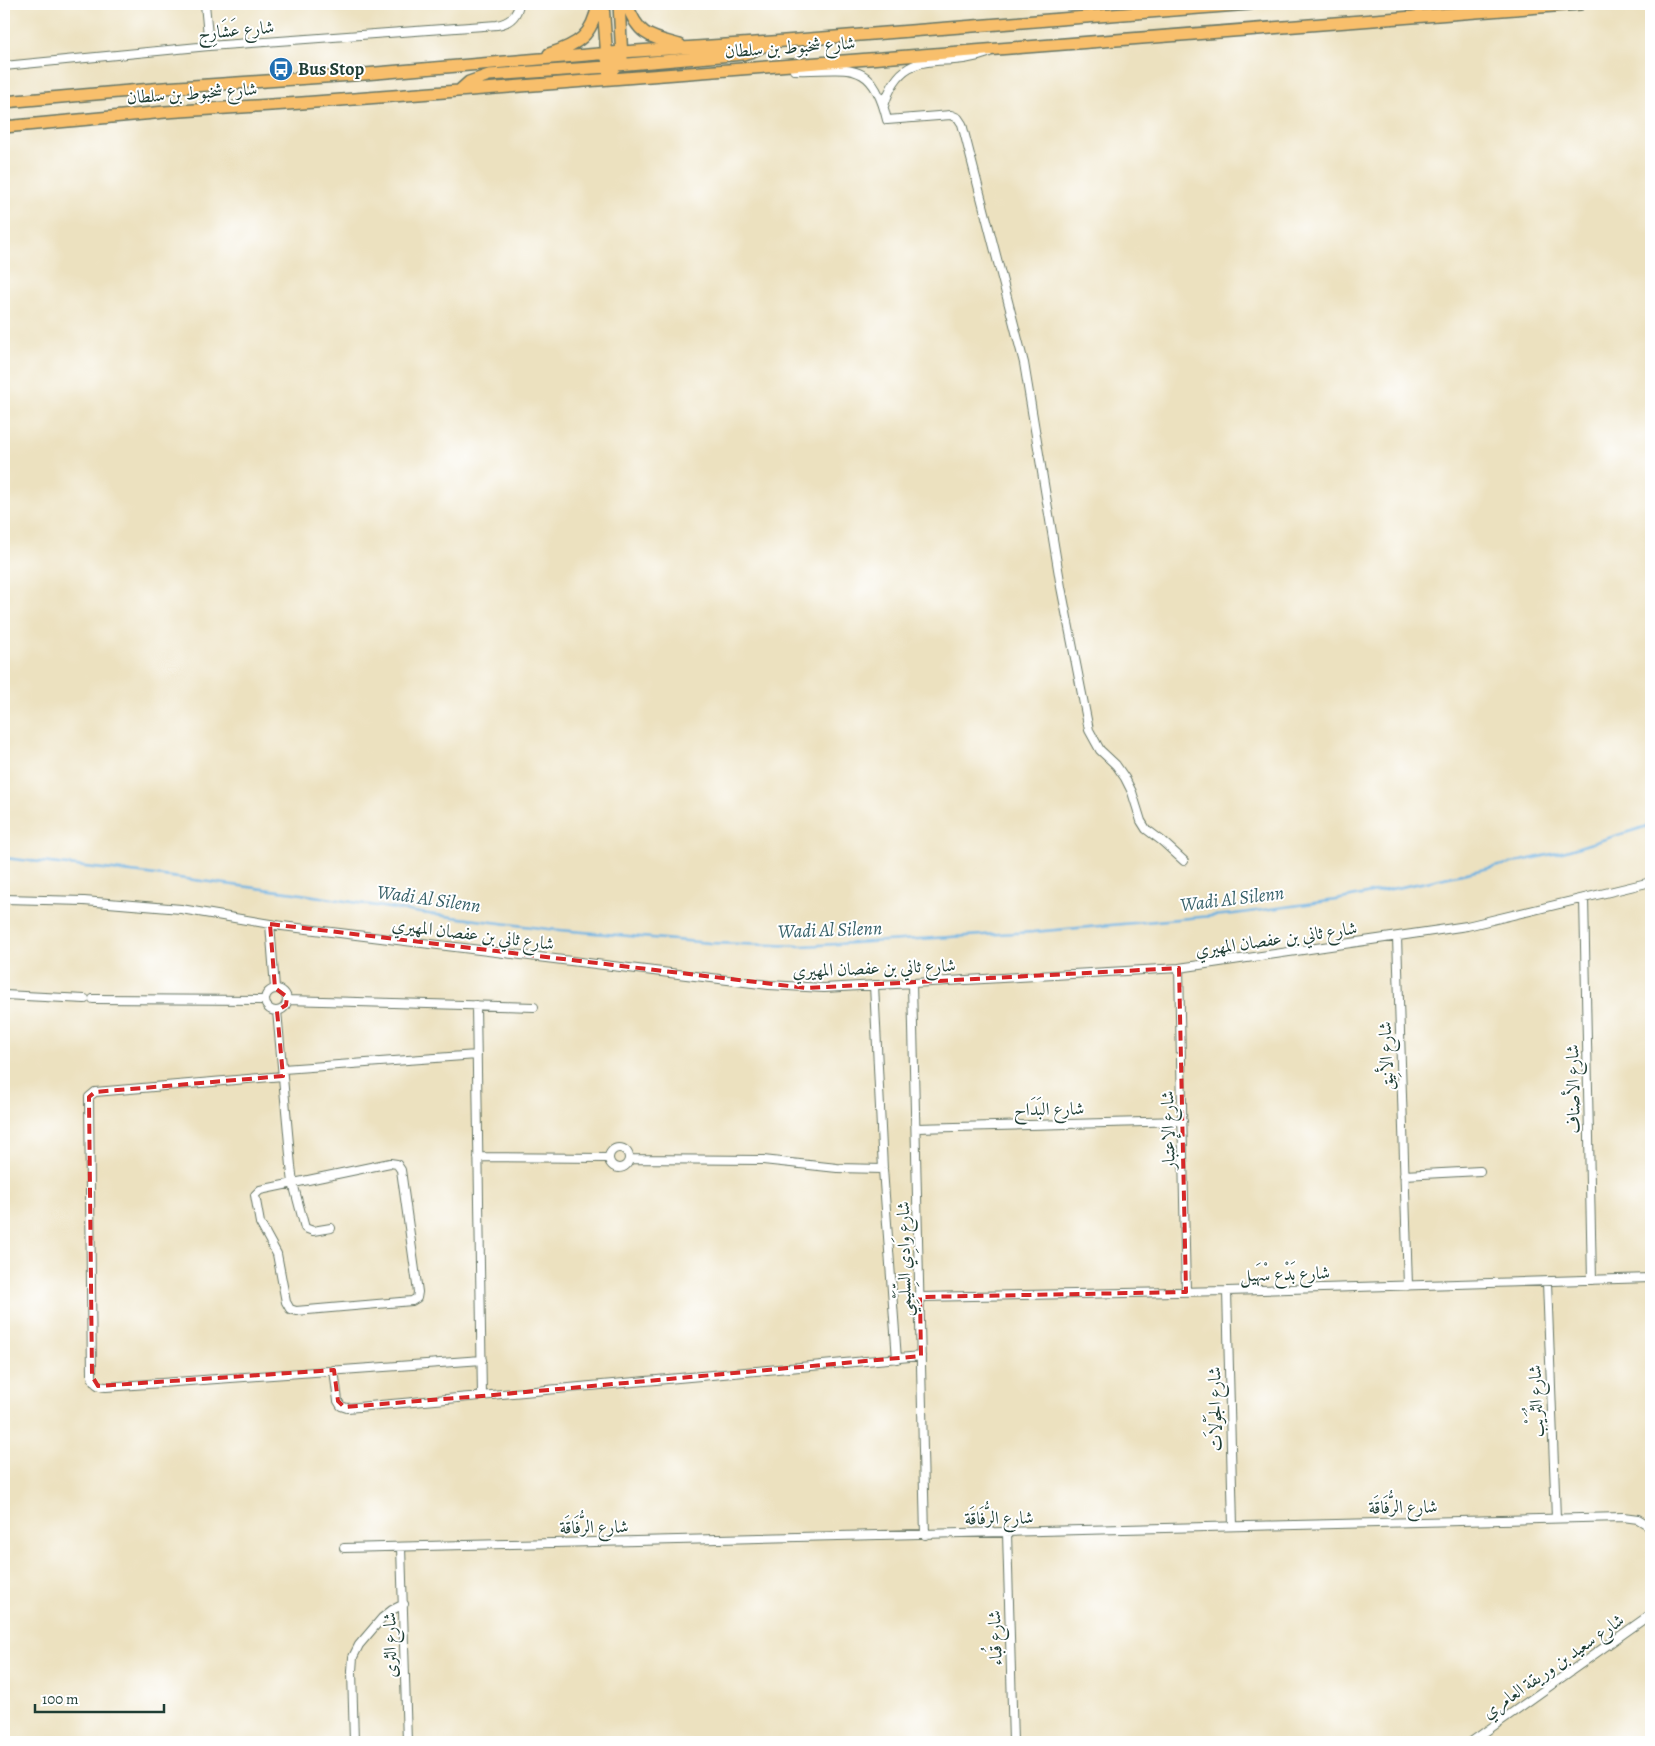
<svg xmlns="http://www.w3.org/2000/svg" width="1655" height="1746" font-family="Alegreya,Amiri,serif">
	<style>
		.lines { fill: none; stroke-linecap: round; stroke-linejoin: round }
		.stream { stroke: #6bb1e2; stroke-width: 2.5 }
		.minor-casing { stroke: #677665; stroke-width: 10 }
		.primary-casing { stroke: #677665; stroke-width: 14 }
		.minor { stroke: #fff; stroke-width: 8 }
		.primary { stroke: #f8bf6c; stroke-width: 11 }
		.marked { fill: none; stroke: #d62828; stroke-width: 4; stroke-dasharray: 10 6; stroke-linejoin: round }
		.labels { text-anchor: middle; stroke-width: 4; stroke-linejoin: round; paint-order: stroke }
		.street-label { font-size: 18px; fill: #1f3d34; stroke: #fff }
		.poi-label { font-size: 18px; font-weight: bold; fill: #1f3d34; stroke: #fff; text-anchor: start }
		.water-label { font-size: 19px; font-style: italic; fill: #366068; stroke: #fff }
	</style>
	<rect width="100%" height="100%" fill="#fff"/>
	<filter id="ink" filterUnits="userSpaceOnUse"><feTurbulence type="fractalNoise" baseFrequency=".02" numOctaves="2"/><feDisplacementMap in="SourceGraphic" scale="10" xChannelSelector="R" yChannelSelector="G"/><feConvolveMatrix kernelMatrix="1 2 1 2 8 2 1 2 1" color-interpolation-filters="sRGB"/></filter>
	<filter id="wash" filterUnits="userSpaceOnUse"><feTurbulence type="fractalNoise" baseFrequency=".0096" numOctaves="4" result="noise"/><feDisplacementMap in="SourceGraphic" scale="20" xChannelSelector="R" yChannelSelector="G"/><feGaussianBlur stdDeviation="1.12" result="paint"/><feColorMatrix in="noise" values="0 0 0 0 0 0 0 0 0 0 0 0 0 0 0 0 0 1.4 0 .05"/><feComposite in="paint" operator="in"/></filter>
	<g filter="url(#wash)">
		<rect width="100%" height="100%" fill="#ece1bf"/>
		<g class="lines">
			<path class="stream" d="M4,858L140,873L295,893L421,913L548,929L710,943L804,946L1033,932L1234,914L1336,900L1426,882L1566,851L1651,825"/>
		</g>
	</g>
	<g filter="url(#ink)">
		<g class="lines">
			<g class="minor-casing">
				<path id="minor" d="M205,4L209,46
					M4,66L209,46L497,25C509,23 517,16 519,4
					M794,70C845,72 872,55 887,120L951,115L958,118L962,124L1024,363L1061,587L1089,730L1100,750L1116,765L1125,778L1132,792L1141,821L1146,829L1162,841L1184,861
					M884,106C903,42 941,71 988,53
					M1584,898L1592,1280
					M4,899L84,901L181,909L282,926L769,985L824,988L1179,968L1467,926L1651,882
					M270,924L275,988
					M1397,937L1408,1286
					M1179,968L1186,1292
					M912,984L925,1535
					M874,985L883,1169L897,1359
					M265 1000a11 11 0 1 1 22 0a11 11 0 1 1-22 0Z
					M4,995L85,999
					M93,999L264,1000
					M287,1000L534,1007
					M476,1005L482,1396
					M277,1011L291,1166L293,1183L305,1228L313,1231L331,1228
					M283,1069L477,1055
					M283,1076L95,1092L89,1097L92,1376C94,1384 98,1387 106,1387L482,1360
					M916,1128L1183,1121
					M609 1158a10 10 0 1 1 20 0a10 10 0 1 1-20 0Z
					M478,1157L609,1158
					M630,1159L763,1160L837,1168L883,1169
					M390,1163L397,1164L401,1170L418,1292L417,1298L412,1301L296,1311L290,1309L286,1302L277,1254L260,1223L255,1195L260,1190Z
					M1404,1175L1480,1171
					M1547,1282L1556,1518
					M1227,1291L1233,1526
					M920,1297L1227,1291L1651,1278
					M334,1370L338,1401L341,1406L347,1408L921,1356
					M1007,1533L1013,1742
					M401,1547L407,1742
					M344,1548L1623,1517L1638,1519L1651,1527
					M354,1742L352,1671L353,1657L359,1645L382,1618L392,1610L404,1604
					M1471,1742L1651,1614"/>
			</g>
			<g class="primary-casing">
				<path id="primary" d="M603,4L607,59
					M619,4L622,58
					M627,4C638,36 650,37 680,45
					M549,54C579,44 592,36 598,4
					M607,79L609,73L617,65L743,54L753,51L768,44
					M460,90L469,82L489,75L607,67L617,60
					M4,102L164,88L353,75L622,52L772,42L1250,4
					M4,127L165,112L302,103L1580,4"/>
			</g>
			<use href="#minor" class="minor"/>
			<use href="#primary" class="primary"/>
		</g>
	</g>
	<path class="marked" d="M270,924L806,988L1179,968L1186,1292L920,1297L921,1356L482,1396L344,1407L338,1401L334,1370L98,1386L92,1376L89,1097L95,1092L283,1076L277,1011L286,1005L287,997L275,988Z"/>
	<defs>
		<g id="bus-disc" transform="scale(1.25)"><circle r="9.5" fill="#1f6fb2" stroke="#fff"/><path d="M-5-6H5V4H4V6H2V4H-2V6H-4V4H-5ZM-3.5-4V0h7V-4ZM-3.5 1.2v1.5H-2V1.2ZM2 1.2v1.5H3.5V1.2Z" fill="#fff"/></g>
	</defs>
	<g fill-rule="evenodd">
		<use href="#bus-disc" x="281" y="69"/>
	</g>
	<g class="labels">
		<g class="street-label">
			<text transform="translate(236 30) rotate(-5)" y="6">شارع عَشَارِج</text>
			<text transform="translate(790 47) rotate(-4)" y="6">شارع شخبوط بن سلطان</text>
			<text transform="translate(192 93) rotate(-4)" y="6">شارع شخبوط بن سلطان</text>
			<text transform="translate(473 934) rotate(7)" y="6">شارع ثاني بن عفصان المهيري</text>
			<text transform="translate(1276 939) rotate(-8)" y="6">شارع ثاني بن عفصان المهيري</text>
			<text transform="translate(874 968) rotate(-2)" y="6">شارع ثاني بن عفصان المهيري</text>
			<text transform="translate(1386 1056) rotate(-92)" y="6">شارع الأنِيق</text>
			<text transform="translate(1573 1089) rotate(-91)" y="6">شارع الأصناف</text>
			<text transform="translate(1049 1109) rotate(-1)" y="6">شارع البَدَاح</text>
			<text transform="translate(1168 1130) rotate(-91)" y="6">شارع الإعتبار</text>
			<text transform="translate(904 1259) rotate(-91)" y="6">شارع وَادِي السِّلَيْمِي</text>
			<text transform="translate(1285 1274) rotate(-2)" y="6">شارع بَدْع سْهَيل</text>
			<text transform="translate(1536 1401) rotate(-92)" y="6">شارع الثُرَيْب</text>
			<text transform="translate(1215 1409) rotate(-91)" y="6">شارع الجَوْلاَت</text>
			<text transform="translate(1403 1507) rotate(-1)" y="6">شارع الرُّفَاقَة</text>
			<text transform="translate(999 1518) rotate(-1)" y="6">شارع الرُّفَاقَة</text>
			<text transform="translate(594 1527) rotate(-1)" y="6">شارع الرُّفَاقَة</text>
			<text transform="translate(995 1638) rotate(-92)" y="6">شارع قُباء</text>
			<text transform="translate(390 1645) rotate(-91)" y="6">شارع الثرى</text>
			<text transform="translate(1553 1666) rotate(-35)" y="6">شارع سعيد بن وريقة العامري</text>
		</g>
		<g class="poi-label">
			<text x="298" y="75">Bus Stop</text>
		</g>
		<g class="water-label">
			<text transform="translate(429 898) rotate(8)" y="7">Wadi Al Silenn</text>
			<text transform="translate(1232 898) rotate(-7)" y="7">Wadi Al Silenn</text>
			<text transform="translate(830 929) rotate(-2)" y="7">Wadi Al Silenn</text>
		</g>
	</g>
	<rect width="1655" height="1746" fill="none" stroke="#fff" stroke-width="20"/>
	<path d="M35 1704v8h129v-8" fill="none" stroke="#1f3d34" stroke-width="2.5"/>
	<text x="42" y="1704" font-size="15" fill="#1f3d34" stroke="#ffffff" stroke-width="4" paint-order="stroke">100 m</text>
</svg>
